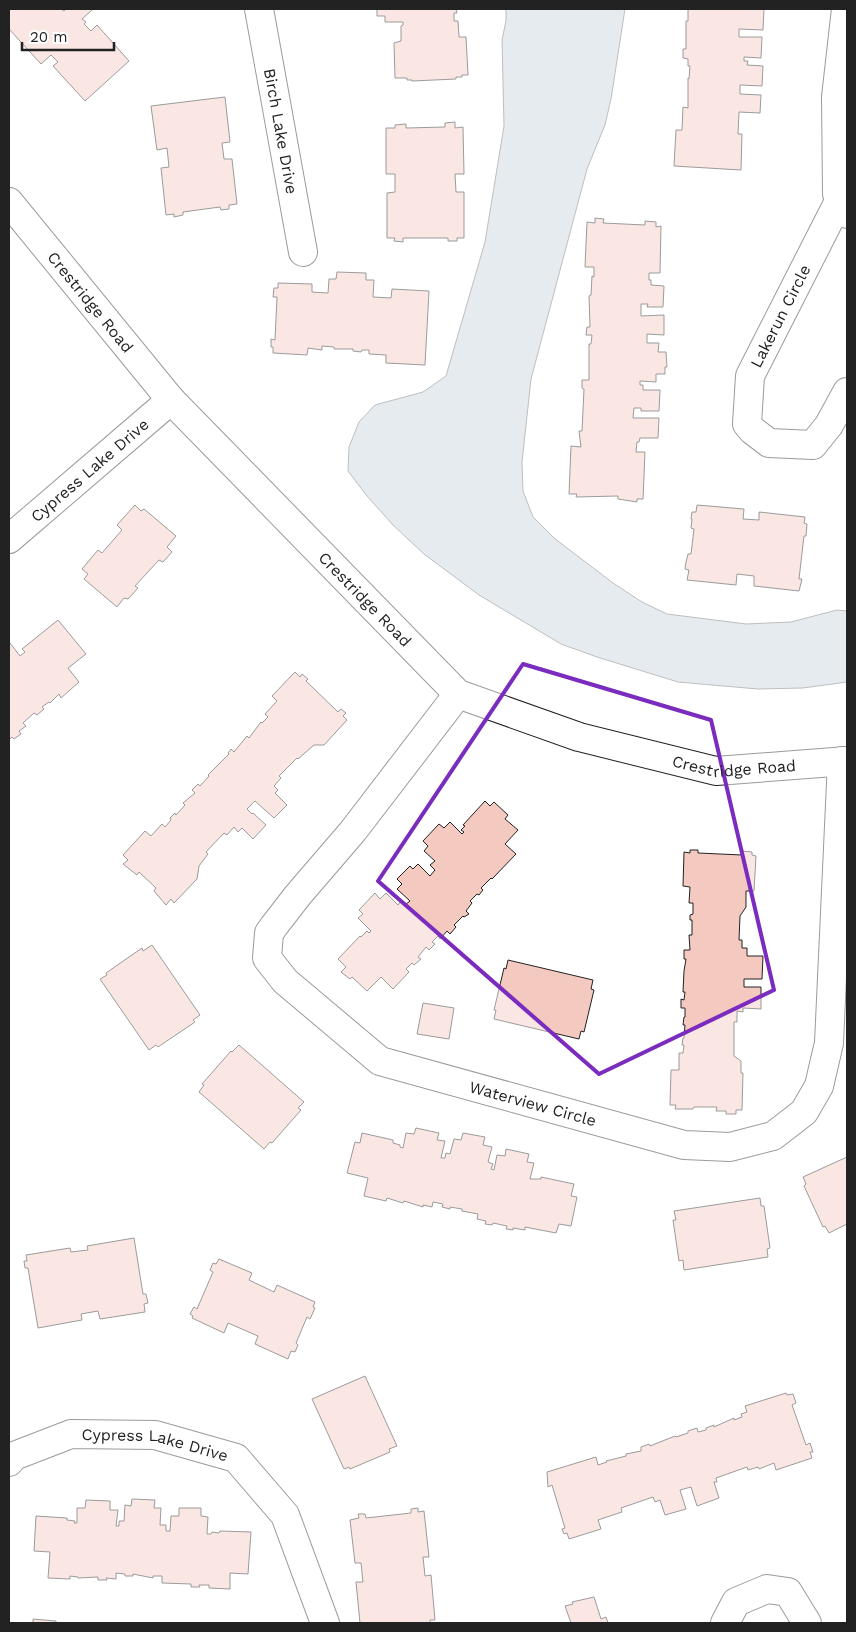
<svg xmlns="http://www.w3.org/2000/svg" width="856" height="1632" font-family="'Work Sans',sans-serif">
	<style>
		.water { fill: #c7d3dd; stroke: #6f6f6f }
		.building { fill: #f3c9c0; stroke: #222 }
		.lines { fill: none; stroke-linecap: round; stroke-linejoin: round }
		.minor-casing { stroke: #222; stroke-width: 30 }
		.tertiary-casing { stroke: #222; stroke-width: 30 }
		.minor { stroke: #fff; stroke-width: 28 }
		.tertiary { stroke: #fff; stroke-width: 28 }
		.marked { fill: none; stroke: #7b2cbf; stroke-width: 4; stroke-linejoin: round }
		.labels { text-anchor: middle; stroke-width: 4; stroke-linejoin: round; paint-order: stroke }
		.street-label { font-size: 16px; fill: #222; stroke: #fff }
	</style>
	<rect width="100%" height="100%" fill="#fff"/>
	<path class="water" d="M506,9H625L611,99L605,125L587,169L531,379L522,462L523,491L533,517L554,538L613,583L642,602L667,614L746,624L791,622L837,610L847,611V682L803,688L758,689L678,682L597,657L561,644L479,595L424,554L393,525L367,496L348,471L349,447L359,422L375,405L423,392L446,376L485,242L504,126L502,40L506,21Z"/>
	<path class="building" d="M9,9H61L64,11L66,9H93L82,19L86,22L84,24L91,31L97,25L129,61L85,101L53,66L58,62L51,55L41,64L9,29Z
		M377,9H456L457,13H454V21H458L459,37H466L468,75H462V77H456V79L412,81V80H407V78H395L394,43L401,41V26L403,25V22H385V16H377Z
		M688,9H764L763,30L739,29V37H762L761,58L744,57V61H748L747,65L763,66L762,86L740,85V94L761,95L760,113L739,112L738,134H742L741,170L674,166L676,130H682L683,107L688,108V78L689,79L690,66H688V59L683,58V49H686V21H688Z
		M225,97L230,142L222,143L224,159H232L237,204L229,205V209L221,210L220,207L183,212V215L174,217V214L166,215L161,168L169,167L167,148L157,150L151,106Z
		M455,122V128L463,127L464,174H455L456,192H464V238H457V241H448V238H403V242L394,241L395,238H387V193L395,192V174H386V128H395V125L406,124V128L445,127V123Z
		M595,218L604,219L603,223L645,225V221L656,222V227L661,226L660,273H649V280H651V285L664,286L663,307H647L648,304H641V316L664,315V335L647,334V343H659L658,352H666L667,367H665V374H656V382L640,381V385H643V390H660L659,411H641V408H634L633,418H659L658,438H640L639,442H637L636,452H645L643,499H637V502L618,499V496L576,497L577,494H569L571,446L581,447L579,431H582L584,389L582,388V380H589V344H591L592,335H586L587,327H590L589,296L591,295L592,276L594,277V267H585L587,222L595,223Z
		M337,272L366,273V280H374L373,297L391,298L392,289L429,291L425,365L386,363V355L369,354V350H362L361,352L353,351V349H334V347L322,346V350L308,348L307,355L273,353V347H271V339L275,340L277,297H273L274,288H278V283L312,284V292L328,293L329,279H336Z
		M135,505L141,511L144,509L176,536L167,547L172,552L163,562L159,560L135,586L138,588L128,599L124,598L117,607L84,579L88,574L82,569L98,550L102,553L122,530L117,525Z
		M697,505L744,509L743,519L759,520V512L805,517L804,523L807,524L806,536H804L799,579H802L799,591L754,586V576L737,574L736,585L687,580L689,570L685,569L686,562L688,554H691L694,529L691,528L692,519H691L692,512H696Z
		M58,620L86,654L68,668L79,682L61,698L59,694L50,703L49,702L42,707L44,709L37,715L34,713L23,723L26,726L19,731L21,734L14,739L12,737L9,740V645L10,643L20,656L25,652L22,649Z
		M295,672L300,677L302,674L308,679L306,681L338,712L341,709L346,713L343,716L347,720L324,745H314L298,759L297,758L279,776L281,778L274,786L278,790L275,793L287,805L274,818L255,801L247,809L252,814L253,813L266,825L253,839L242,828L238,832L234,827L227,835L224,833L206,852L208,854L199,866L197,879L174,903L171,899L166,905L154,891L156,888L139,872L137,875L123,864L128,860L123,855L145,831L151,836L162,824L165,827L171,820L170,818L175,813L176,815L185,805L183,803L195,793L192,790L198,784L200,786L209,776L208,775L229,754L228,753L231,749L234,752L247,736L249,738L261,722L262,723L268,717L265,714L277,701L272,696Z
		M485,801L490,806L494,802L508,815L505,819L518,830L505,844L516,854L492,879L491,878L481,888L483,890L479,895L477,894L470,901L472,903L466,911L469,914L464,917L463,916L454,925L456,927L450,934L447,931L440,939L438,936L432,942L435,944L429,950L426,947L418,957L421,959L414,965L412,963L406,969L409,972L393,989L381,977L367,991L352,977L350,979L341,972L346,967L338,959L360,936L361,937L367,931L369,933L371,931L358,918L363,914L359,910L375,893L380,899L386,893L398,905L401,901L405,905L410,901L397,889L402,884L397,879L410,866L413,869L418,864L430,876L435,870L430,865L435,861L424,851L428,846L423,841L439,824L444,828L450,822L462,834L464,832L461,830L465,826L463,825Z
		M690,850H698V853L742,855V851L752,852V855L756,856L754,891H746V907L740,916L739,940H742V948H747V956H763L762,979H744V987H761V1009L743,1008V1012L737,1011V1022H734V1056L741,1061V1073H743L742,1110H736V1114H726V1111H716L717,1107H694L693,1109H675L676,1105H670L671,1070H679V1053H683L684,1045H682L683,1038H684L685,1025H683L684,1017H685V1008H681V999L684,1000L685,992H683L684,971L686,959H684V950H690L689,935H692V920H690V915L693,914V903H689L690,887L683,886L684,852L690,853Z
		M152,945L200,1015L193,1020L195,1022L158,1047L156,1045L149,1050L100,979L107,975L106,973L142,948L143,951Z
		M508,960L593,980L591,989L594,990L584,1032L581,1031L579,1039L494,1019L496,1010H494L504,968L506,969Z
		M423,1003L454,1008L449,1039L417,1034Z
		M239,1045L304,1102L298,1108L301,1110L272,1143L270,1142L264,1149L199,1092L204,1085L202,1084L231,1051L232,1052Z
		M416,1128L439,1133L437,1140L445,1141L441,1158H445L446,1153L450,1154L454,1139L461,1140L463,1133L485,1137L483,1145L492,1147L488,1162L493,1164L491,1169L494,1170L497,1155L505,1156L506,1149L529,1154L527,1162L534,1163L530,1179H541V1177L574,1184L571,1196L577,1197L571,1226L559,1224L556,1233L525,1227V1230L513,1228V1230L506,1229L507,1226L493,1223L492,1225L485,1224L486,1221L477,1219L478,1214L462,1211V1209L450,1207V1209L442,1207L443,1204L433,1202L432,1207L423,1205V1207L404,1201L403,1203L387,1198L386,1201L364,1196L368,1178L347,1173L355,1142L360,1143L362,1133L393,1140V1143L400,1145V1147L403,1148L406,1133L414,1134Z
		M847,1157V1224L829,1233L825,1226L823,1227L804,1186L806,1184L803,1177Z
		M760,1198L761,1206H764L770,1248L767,1249L768,1257L684,1270L683,1260L679,1261L673,1220H676L674,1211Z
		M134,1238L143,1294H146L148,1303L144,1304L145,1312L100,1319L98,1311L81,1314L82,1320L38,1328L28,1268H25L24,1261H27L26,1255L70,1248L71,1252L88,1250L87,1246Z
		M219,1259L252,1273L249,1280L274,1292L277,1285L315,1302L313,1307L315,1308L310,1319L307,1317L296,1343L298,1345L295,1352L291,1351L288,1359L255,1344L258,1336L228,1323L224,1333L192,1318L193,1316L190,1314L194,1307L197,1309L213,1272L210,1270L213,1263L216,1264Z
		M365,1376L397,1446L389,1449L390,1452L350,1469L349,1467L344,1469L312,1399Z
		M786,1393L787,1395L793,1394L796,1403L792,1405L806,1445L810,1443L813,1452H810L812,1458L776,1470L774,1463L759,1469L758,1467L748,1470L747,1467L716,1478L717,1482H714L719,1498L697,1506L691,1487L680,1490L686,1509L665,1515L660,1500L655,1502L653,1497L621,1508L622,1512L598,1520L601,1529L569,1539L567,1533L564,1534L562,1529L565,1528L552,1485L548,1487L547,1472L596,1457L598,1465L607,1462L606,1461L626,1456V1454L641,1451V1447L649,1444L650,1446L675,1436L676,1437L688,1433V1431L697,1428L698,1432L706,1430V1428L714,1425V1427L734,1418V1420L742,1417L741,1414L747,1412L745,1406Z
		M132,1499L155,1500L154,1508H161L160,1525H166V1531H170L171,1516H179V1508H201V1516L208,1517L207,1534H211L212,1532L219,1533L220,1531L251,1532L248,1574L230,1573V1589L209,1588V1585H199L200,1587H191V1584L162,1583V1576H153V1578L133,1574V1576H125V1574L116,1573V1579L106,1578L107,1580H98V1577L78,1578V1577L70,1576V1579L48,1578L50,1552L34,1551L36,1516L67,1518V1520L75,1521L74,1523H77V1508H85L86,1500L110,1501V1510H118L116,1526H119V1521H124L125,1505L131,1506Z
		M418,1508V1512L424,1511L429,1557H423L425,1576L431,1575L435,1620H430V1623H360L356,1582H363L361,1563H355L350,1520L359,1518L358,1514H365L366,1518L411,1513V1509Z
		M594,1597L601,1619L606,1617L608,1623H571L565,1606L573,1604L572,1602Z
		M33,1619L56,1621V1623H33Z"/>
	<g class="lines">
		<g class="minor-casing">
			<g id="minor">
				<path id="s1" d="M259,9L303,252"/>
				<path d="M846,9L836,97L837,194L847,214"/>
				<path d="M840,199L750,376L747,424L752,430L769,443L813,445L829,425L847,392"/>
				<path id="s2" d="M9,539L171,400"/>
				<path id="s3" d="M458,694L353,831L298,895L274,926L269,933L267,958L285,981L380,1061L684,1145L730,1147L773,1136L804,1112L819,1086L829,1043L842,761"/>
				<path id="s4" d="M9,1462L14,1456L71,1434L155,1435L236,1458L285,1515L325,1623"/>
				<path d="M725,1623L736,1602L767,1589L788,1592L807,1623"/>
			</g>
		</g>
		<g class="tertiary-casing">
			<g id="tertiary">
				<path id="s5" d="M9,202L171,400L458,694L579,737L716,771L847,761"/>
			</g>
		</g>
		<use href="#minor" class="minor"/>
		<use href="#tertiary" class="tertiary"/>
	</g>
	<path d="M0 0H856V1632H0ZM523,664L711,720L774,990L599,1074L378,881Z" fill="#fff" fill-opacity=".55" fill-rule="evenodd"/>
	<path class="marked" d="M523,664L711,720L774,990L599,1074L378,881Z"/>
	<g class="labels">
		<g class="street-label">
			<text dy="6" stroke="none"><textPath href="#s1" startOffset="124">Birch Lake Drive</textPath></text>
			<text dy="6" stroke="none"><textPath href="#s5" startOffset="129">Crestridge Road</textPath></text>
			<text transform="translate(780 316) rotate(-63)" y="6">Lakerun Circle</text>
			<text dy="6" stroke="none"><textPath href="#s2" startOffset="106">Cypress Lake Drive</textPath></text>
			<text dy="6" stroke="none"><textPath href="#s5" startOffset="534">Crestridge Road</textPath></text>
			<text dy="6" stroke="none"><textPath href="#s5" startOffset="954">Crestridge Road</textPath></text>
			<text dy="6" stroke="none"><textPath href="#s3" startOffset="642">Waterview Circle</textPath></text>
			<text dy="6" stroke="none"><textPath href="#s4" startOffset="154">Cypress Lake Drive</textPath></text>
		</g>
	</g>
	<rect width="856" height="1632" fill="none" stroke="#222222" stroke-width="20"/>
	<path d="M22 42v8h92v-8" fill="none" stroke="#222222" stroke-width="2.5"/>
	<text x="30" y="42" font-size="15" fill="#222222" stroke="#ffffff" stroke-width="4" paint-order="stroke">20 m</text>
</svg>
